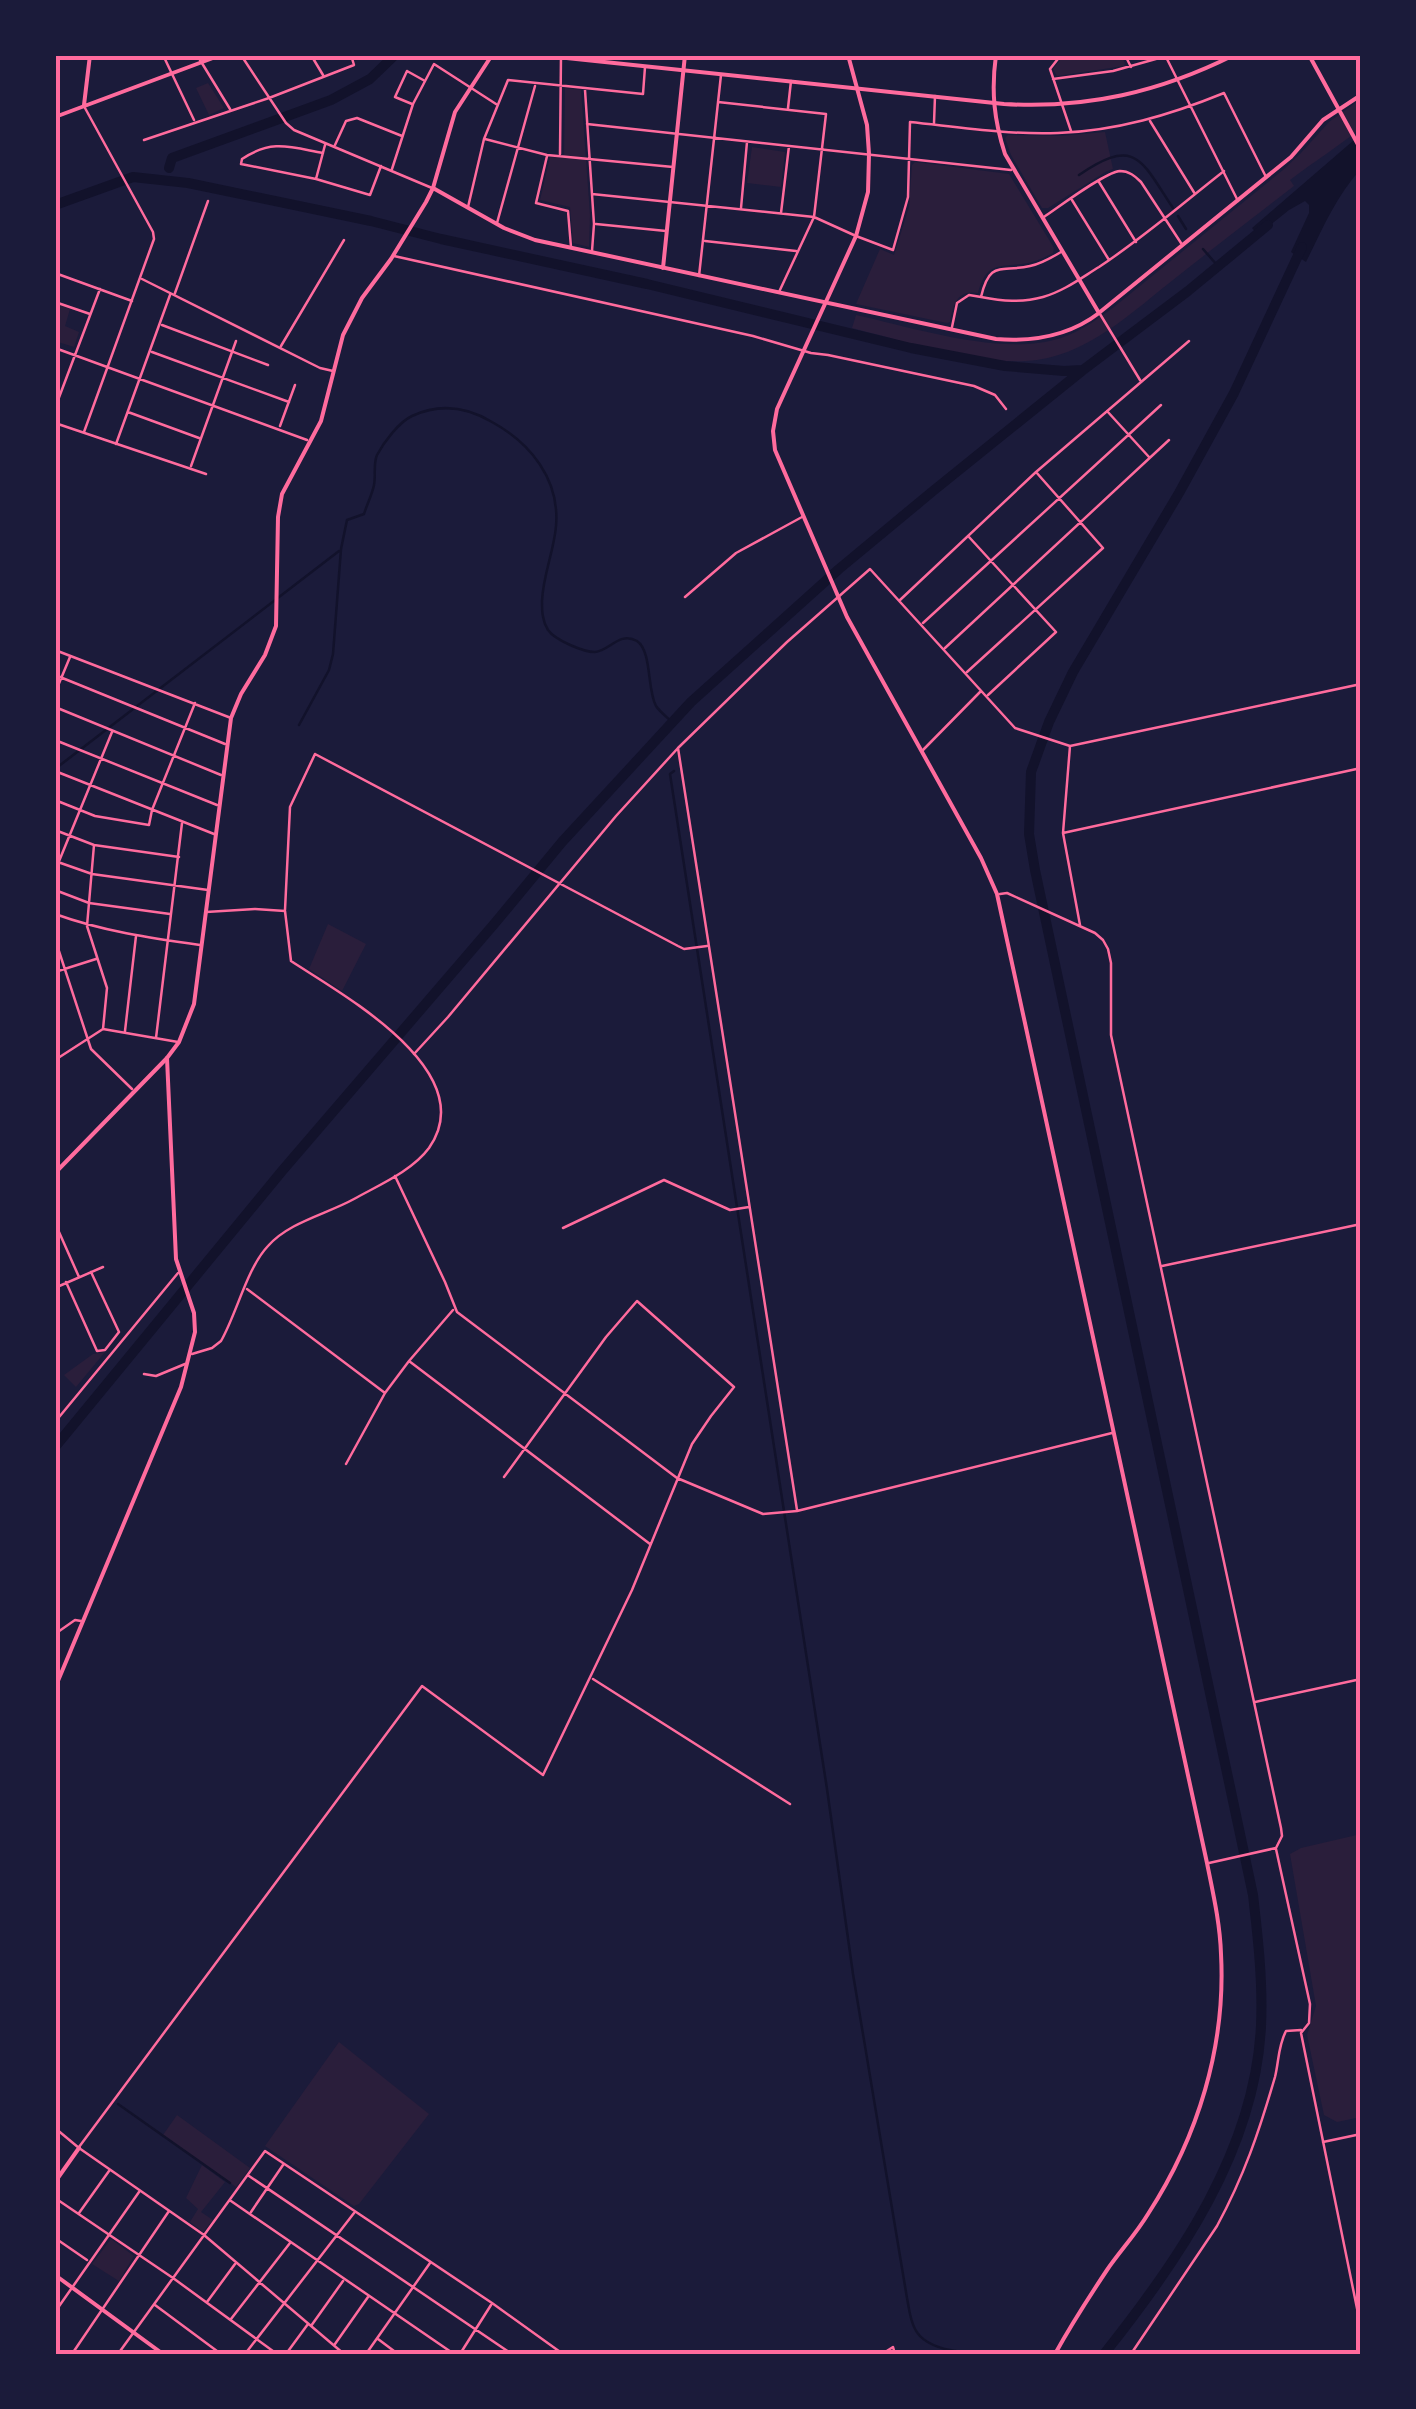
<svg xmlns="http://www.w3.org/2000/svg" width="1416" height="2409" font-family="'Exo 2',sans-serif">
	<style>
		.green { fill: #2a1e3b }
		.water { fill: #12122b }
		.lines { fill: none; stroke-linecap: round; stroke-linejoin: round }
		.stream { stroke: #12122b; stroke-width: 2.5 }
		.river { stroke: #12122b; stroke-width: 10 }
		.minor { stroke: #ff6b9d; stroke-width: 2.5 }
		.tertiary { stroke: #ff6b9d; stroke-width: 4 }
		.secondary { stroke: #ff6b9d; stroke-width: 4 }
		.neatline { fill: none; stroke: #ff6b9d; stroke-width: 4 }
	</style>
	<rect width="100%" height="100%" fill="#1b1b3a"/>
	<path class="green" d="M1064,55H1121L1125,63L1124,66L1057,76L1053,69Z
		M208,83L224,108L209,115L196,88Z
		M565,88L581,90L590,215L589,247L573,243L570,207L540,200L550,157L564,158Z
		M1361,99V128C1338,147 1313,162 1290,180L1294,186C1255,216 1216,246 1178,276C1133,311 1086,358 1026,361C973,364 904,341 852,328L856,315C915,328 1003,357 1061,338C1081,331 1098,319 1114,307L1283,170L1301,153L1329,122Z
		M1105,132L1113,169L1107,171L1048,208H1042L1011,155L1005,138L1008,135L1060,136Z
		M752,147L785,152L781,187L747,183Z
		M915,162L1009,174L1054,248L1053,253C1043,258 1033,263 1021,264C996,267 986,264 978,293C957,289 953,305 950,322L947,323L856,304L880,249L894,255L909,207L912,165Z
		M60,305L70,309L65,326L79,332L74,347L55,341V320Z
		M328,924L366,944L342,991L309,969Z
		M105,1352L76,1387L64,1375L93,1354Z
		M1361,1834V2117L1337,2122L1324,2115L1307,2035L1316,2006L1290,1854L1301,1848Z
		M339,2042L429,2114L359,2204L354,2206L265,2146Z
		M177,2115L250,2168L236,2187L163,2135Z
		M202,2165L225,2182L201,2212L213,2220L203,2232L190,2222L198,2209L186,2198Z
		M111,2239L134,2256L119,2281L92,2264Z"/>
	<path class="water" d="M1361,134V169C1336,196 1322,230 1306,262L1291,252L1309,213V205L1305,201L1289,210L1258,235L1252,228Z"/>
	<g class="lines">
		<path class="stream" d="M1079,175C1136,136 1141,160 1173,208
			M1178,216L1186,229
			M1203,249L1217,265
			M299,725L329,670L333,654L341,549L347,520L364,514C367,504 372,495 374,485C376,475 373,464 377,455C384,442 399,422 412,416C440,403 467,407 492,422C530,443 560,479 556,526C554,551 543,575 542,601C542,611 542,620 548,630C555,640 583,652 595,652C610,651 619,631 637,641C652,651 647,690 656,706C660,712 667,717 672,722
			M55,769L339,551
			M674,771L670,774L827,1789L853,1974L907,2298C909,2308 910,2320 915,2329C929,2357 986,2353 1013,2354
			M118,2104L230,2183"/>
		<path class="river" d="M169,168L172,158L331,100L370,79L395,55
			M55,205L133,177L188,183L371,221L441,239L647,284L911,348L1005,366L1064,371L1082,370
			M55,1447L282,1171L495,923L562,842L691,702L839,569L933,491L1083,370L1188,291L1268,225
			M1104,2354C1179,2260 1255,2150 1261,2026C1263,1982 1258,1938 1253,1895L1035,870L1029,834L1031,772L1049,722L1073,672L1179,493L1234,393L1302,247"/>
		<path class="minor" d="M163,55L194,120
			M197,55L230,109
			M241,55L286,123L294,130L432,188
			M311,55L323,75
			M1061,55L1050,69L1071,131
			M1125,55L1131,67
			M1165,55L1238,201
			M1354,55L1361,63
			M1053,79L1113,71L1170,55
			M585,90L594,224L592,251
			M718,102L826,114L814,217L779,292
			M412,104L395,97L407,71L425,81
			M788,108L791,81
			M1150,121L1195,194
			M934,123L935,96
			M587,124L1011,170
			M485,139L547,155L673,167
			M144,140L269,98L354,65L351,55
			M335,145L346,121L357,118L402,136
			M323,153C290,147 272,139 242,159L241,164L316,179L370,195L381,166
			M560,154L561,55
			M547,156L536,203L568,211L571,247
			M392,169L413,104L434,64L496,104
			M316,179L325,145
			M1099,182L1136,242
			M592,194L814,217L856,236L893,250L908,197L910,122C958,127 1009,135 1058,133C1116,131 1170,115 1224,93L1266,177
			M1072,200L1109,260
			M468,207L484,139L508,80L643,94L645,67
			M741,208L747,142
			M781,213L789,146
			M1044,217C1059,207 1105,172 1120,171C1129,171 1135,176 1141,182L1181,243
			M497,223L535,86
			M596,224L666,231
			M705,241L796,251
			M394,256L753,336L811,353L828,355L974,386L995,395L1006,409
			M55,273L132,301
			M699,276L721,75
			M142,279L320,368L333,371
			M175,293L208,201
			M981,297C1002,301 1022,303 1043,297C1064,291 1081,278 1099,267C1143,238 1182,204 1224,171
			M55,302L90,314
			M1100,314L1140,380
			M162,325L268,365
			M952,327L957,303L969,295L981,297C990,259 1001,273 1030,266C1041,264 1051,258 1061,252
			M281,346L344,240
			M55,348L307,440
			M152,352L289,402
			M55,408L100,289
			M1107,411L1149,457
			M128,412L199,438
			M55,423L206,474
			M280,426L295,385
			M84,432L154,239L153,232L85,108
			M116,444L170,295
			M191,466L236,341
			M969,537L1056,632L988,695
			M685,597L736,553L802,517
			M900,600L1036,472L1189,341
			M923,623L1161,405
			M945,648L1169,440
			M55,650L231,718
			M967,672L1103,548L1036,472
			M55,675L225,744
			M55,693L70,657
			M55,707L221,775
			M55,740L217,805
			M1070,746L1063,833L1080,925
			M678,748L797,1510
			M922,751L980,692
			M55,771L214,834
			M55,800L95,816L149,825L152,810L195,703
			M55,830L94,845L179,857
			M1063,833L1361,768
			M94,845L87,926L107,988L103,1029
			M55,861L92,874L208,890
			M55,871L112,732
			M55,890L89,903L170,914
			M1000,894L1007,893L1095,933L1103,940L1108,949L1111,963V1035L1281,1828L1282,1836L1276,1848L1209,1863
			M285,910L290,807L315,754L678,946L684,949L707,946
			M55,914C102,931 150,938 200,945
			M55,939L91,1049L132,1089
			M55,972L96,959
			M125,1031L136,936
			M156,1038L182,823
			M414,1054L448,1017L616,816L678,748L787,642L870,569L1015,728L1070,746L1361,684
			M55,1060L103,1029L178,1042
			M395,1176L445,1282L457,1312L677,1478L763,1514L797,1511L1112,1433
			M55,1223L79,1277
			M563,1228L664,1180L730,1210L749,1207
			M1162,1266L1361,1224
			M66,1282L97,1351L105,1350L119,1332L91,1272
			M57,1287L103,1267
			M247,1289L385,1393L346,1464
			M192,1354L212,1348L221,1341C237,1313 247,1268 268,1246C289,1222 327,1214 354,1199C379,1185 412,1171 429,1148C483,1071 341,994 291,961L285,911L255,909L206,912
			M409,1361L650,1544
			M144,1374L156,1376L185,1364
			M385,1393L409,1361L453,1310
			M55,1422L178,1273
			M55,1634L75,1620L81,1621
			M593,1679L790,1804
			M1255,1702L1361,1679
			M1276,1849L1310,2004L1309,2023L1301,2033L1361,2328
			M55,2128L79,2148L204,2235L344,2354
			M1323,2142L1361,2134
			M79,2147L422,1686L543,1775L632,1590L692,1444L711,1416L734,1387L637,1301L606,1337L504,1477
			M249,2176L512,2354
			M55,2198L173,2278L277,2354
			M231,2201L454,2354
			M251,2212L283,2165
			M79,2213L109,2171
			M55,2238L87,2260
			M207,2302L235,2264
			M155,2305L221,2354
			M55,2312L139,2192
			M231,2319L290,2243
			M311,2326L343,2281
			M378,2339L398,2354
			M335,2344L368,2297
			M72,2354L169,2211
			M118,2354L265,2151L492,2303L563,2354
			M245,2354L354,2213
			M286,2354L308,2324
			M366,2354L430,2263
			M460,2354L491,2305
			M882,2354L893,2347L895,2354
			M1131,2354L1217,2226C1244,2176 1259,2132 1275,2077C1279,2061 1278,2046 1286,2031L1301,2030"/>
		<path class="tertiary" d="M848,55L867,125L869,154L868,192L856,236L777,409L773,431L775,450L847,617L981,858L997,894L1207,1863C1213,1893 1220,1923 1221,1954C1226,2046 1198,2137 1148,2214C1136,2234 1120,2251 1107,2270C1089,2297 1071,2325 1055,2354
			M1309,55L1361,150
			M84,105L90,55
			M55,117L221,55
			M433,188L504,228L535,240L996,339C1033,342 1069,336 1099,313L1005,154C994,120 991,91 996,55
			M663,268L685,55
			M1100,312L1291,157L1323,120L1361,95
			M55,1688L181,1387L195,1332L194,1313L176,1259L167,1058
			M55,2182L79,2148
			M55,2275L163,2354"/>
		<path class="secondary" d="M538,55L1004,104C1086,109 1160,92 1234,55
			M55,1173L167,1058L179,1042L194,1004L231,718L241,694L265,655L276,626L278,517L282,494L321,421L343,335L362,298L391,259L426,202L433,188L455,112L492,55"/>
	</g>
	<rect width="1416" height="2409" fill="none" stroke="#1b1b3a" stroke-width="115"/>
	<rect x="58" y="58" width="1300" height="2294" class="neatline"/>
</svg>
